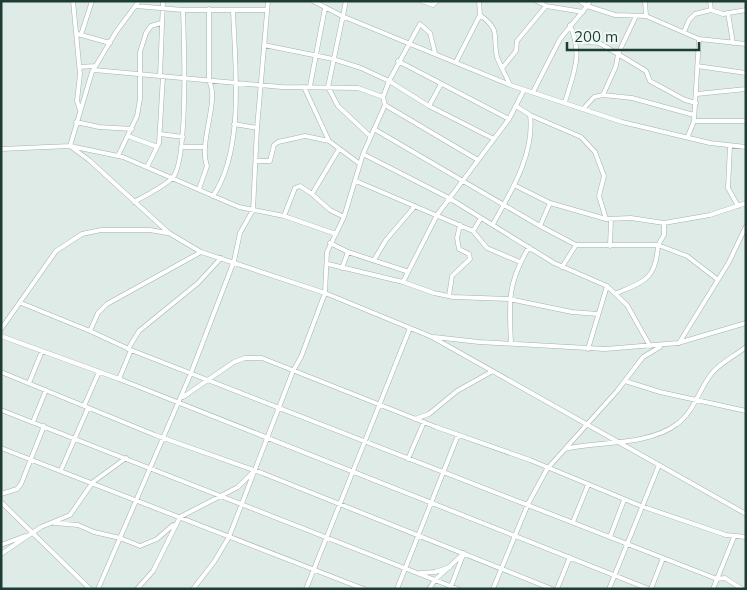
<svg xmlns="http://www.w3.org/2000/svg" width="747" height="590" font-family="Mulish,sans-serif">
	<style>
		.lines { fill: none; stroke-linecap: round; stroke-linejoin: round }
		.street-casing { stroke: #a1b3ae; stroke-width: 5 }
		.street { stroke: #fff; stroke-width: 4 }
	</style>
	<rect width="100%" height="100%" fill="#deebe6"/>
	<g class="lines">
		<g class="street-casing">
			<path id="street" d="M73,1L80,74L77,101L80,110
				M139,1L116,32L92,72L70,146L89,160L169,233L201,252L325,293L432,337L746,514
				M313,1L342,16L510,85L622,122L710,143L746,147
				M346,1L328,87L338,106L370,136
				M422,1L433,5L437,1
				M537,1L546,6
				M580,1L587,6L590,1
				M645,1L646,16
				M710,1L711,10
				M136,6L183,10H267
				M728,13L733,43
				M480,15C502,31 492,36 497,57C499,63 507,78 510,85
				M684,32L689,20L695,14L711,10L723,14L746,10
				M77,34L81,35L92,1
				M81,35L110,43
				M577,41L599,43L618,54L636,16
				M264,45L333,59L361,68L389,81L429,106L494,139
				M398,61L509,119
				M456,62L480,15L479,1
				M697,66L746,73
				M79,67L96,66
				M503,67L516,51L517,41L546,6L583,12
				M94,70L282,87L358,88L383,97
				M160,76L163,1
				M310,86L325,8
				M304,87L329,141L360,164
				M533,92L560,39L587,6L615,15L646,16L699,39L746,44
				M697,94L746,89
				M603,95L632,98L694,115
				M565,102C574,72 583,55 570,25
				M385,105L478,160
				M429,106L441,84
				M584,108L594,97L603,95L616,66L618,54L646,71L650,81L685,100L696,103
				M530,115L581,137L595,152L604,176L599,196L606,219
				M694,121H746
				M76,122L99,127L132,129
				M234,124L257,128
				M374,129L540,226
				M160,134L183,137
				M128,136L155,146
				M688,136L694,121L699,39
				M730,146L728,188L738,206
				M181,147H204
				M1,149L70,146L123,157L239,207L284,216L336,234
				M363,154L449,198L554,263L607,286L627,305L650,346
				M118,156L137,116L140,99V52L146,33L151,26L161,23
				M256,161H270L274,145L278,142L305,136L329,141
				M147,167L159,143L163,76
				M356,181L473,231L481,218
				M514,185L550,203L606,219L631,218L664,223L710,215L746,203
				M199,189L207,166C198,143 220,100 209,81V9
				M312,194L330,210L344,217
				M213,196C245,149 235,65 233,10
				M134,202C144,196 166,186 173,177C188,159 184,39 183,10
				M550,203L540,226L576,245
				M284,216L295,188L300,186L312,194L339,149
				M493,224C511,192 535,153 530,115L516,106
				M473,231L487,248L520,262
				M330,243L348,252L406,271
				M610,246L611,219
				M374,260L386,240L415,206
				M328,264L403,282L434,293L453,297L509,299L572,312L598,314
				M562,267L576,245H658L664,235V223
				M342,268L348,252
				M403,282L437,215L509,119L524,90
				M617,293C645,281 656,279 658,245L687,256L717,279
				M449,296L452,276L470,259L469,254L459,249L457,238L460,225
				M21,303L90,331L131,350L717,579L725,578L742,589
				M1,329L56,251L82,234L101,230H150L167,233
				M90,331L98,313L107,304L201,252
				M1,336L119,379L649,589
				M434,337L479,342L605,349L678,343L746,323
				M511,343C509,302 507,284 529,247
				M679,343L729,262L746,226
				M128,349L139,331L198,283L221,258
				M588,349L607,286
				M1,372L155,435L262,473L552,589
				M119,379L131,350
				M625,381L660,392L746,411
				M29,383L42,351
				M183,397L234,362L245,358H262L436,427L530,460L641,506L726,535L746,537
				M84,406L99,372
				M1,410L458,589
				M415,419L429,414L457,391L491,372
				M33,422L46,390
				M1,448L364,589
				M565,449C599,441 648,446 677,424C694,412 699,389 712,373C721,362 735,356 746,347
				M408,459L424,422
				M61,470L88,408
				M1,494L17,489L21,484L44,426
				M1,502L90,589
				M573,522L588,485
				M54,523L78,525L94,532L120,538L140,546L157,539L173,525
				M610,537L624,500
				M1,545L25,536
				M1,554L41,527L70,515L93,482L126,458
				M420,573L435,572L450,567
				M98,589L191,373L234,261L240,233L253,210L257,128L268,1
				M137,589L153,571L180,517L238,487L253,472
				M193,589L214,562L229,537L293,371L301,357L325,293L327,252L344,217L363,154L385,105L383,97L389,81L420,24L430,33L435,53
				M306,589L410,328
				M397,589L458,435
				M429,589L435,580L464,553
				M450,589L463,555
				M493,589L528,504L547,469L617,391L643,357L660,347
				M557,589L570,557
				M609,589L659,465
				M651,589L663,558
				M713,589L734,537"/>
		</g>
		<use href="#street" class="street"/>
	</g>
	<rect width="747" height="590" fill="none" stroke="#1e3c36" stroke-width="5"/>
	<path d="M567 42v8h132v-8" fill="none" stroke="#1e3c36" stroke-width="2.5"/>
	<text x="574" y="42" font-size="15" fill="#1e3c36" stroke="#eef7f3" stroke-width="4" paint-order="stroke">200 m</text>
</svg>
